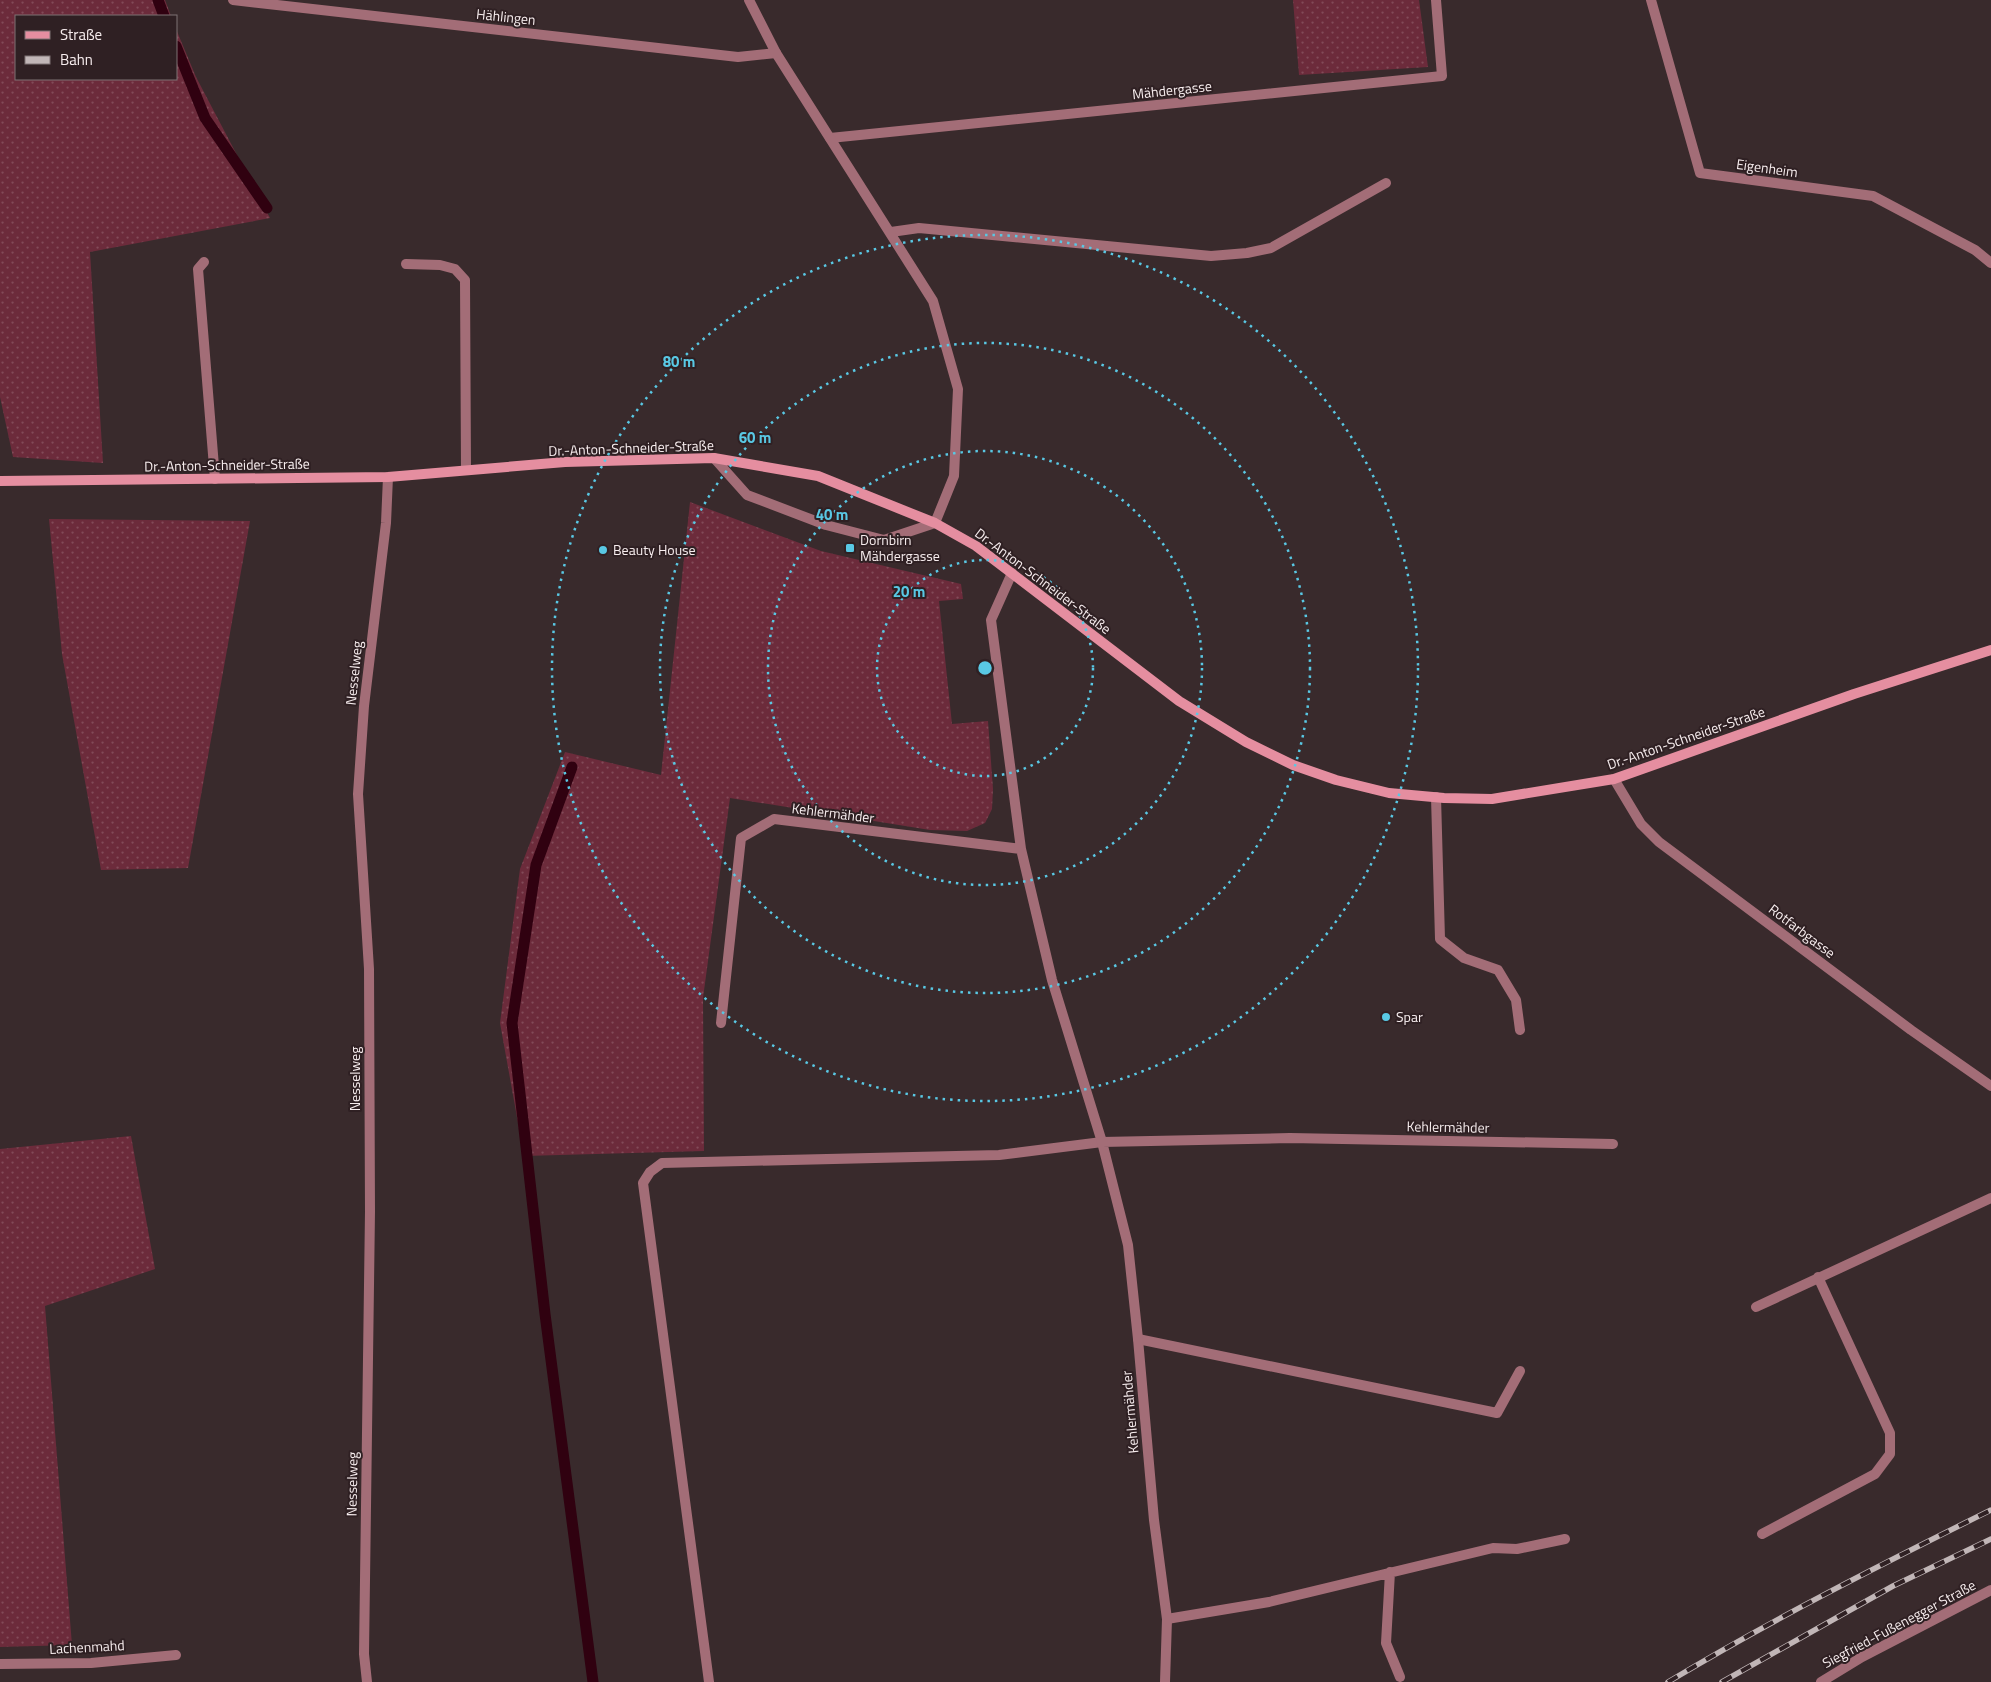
<svg xmlns="http://www.w3.org/2000/svg" width="1991" height="1682" font-family="'Titillium Web',sans-serif">
	<style>
		.grass { fill: url(#grass-dots) }
		.lines { fill: none; stroke-linecap: round; stroke-linejoin: round }
		.stream { stroke: #300110; stroke-width: 11 }
		.lane { stroke: #a36d77; stroke-width: 10 }
		.street { stroke: #a36d77; stroke-width: 10 }
		.secondary { stroke: #e58ea0; stroke-width: 10 }
		.rail-casing { stroke: #c1b6b7; stroke-width: 5.5 }
		.rail { stroke: #2f2023; stroke-width: 4; stroke-dasharray: 11; stroke-linecap: butt }
		.ring { fill: none; stroke: #59c8e4; stroke-width: 2.5; stroke-dasharray: 2.5 5 }
		.poi-dot { fill: #59c8e4; stroke: #2f2023; stroke-width: 2 }
		.labels { text-anchor: middle; stroke-width: 4; stroke-linejoin: round; paint-order: stroke }
		.street-label { font-size: 14px; fill: #f7edee; stroke: #2f2023 }
		.poi-label { font-size: 14px; fill: #f7edee; stroke: #2f2023; text-anchor: start }
		.centre { fill: #59c8e4; stroke: #2f2023; stroke-width: 2.5 }
		.ring-label { font-size: 15px; text-anchor: middle; font-weight: bold; fill: #59c8e4; stroke: #2f2023; stroke-width: 4; stroke-linejoin: round; paint-order: stroke }
	</style>
	<defs>
		<pattern id="grass-dots" width="8" height="8" patternUnits="userSpaceOnUse" patternTransform="scale(1.25)"><rect width="8" height="8" fill="#6c2b3b"/><path d="M2 2h.1M6 6h.1" fill="none" stroke="#824a58" stroke-width="1.8" stroke-linecap="round"/></pattern>
	</defs>
	<rect width="100%" height="100%" fill="#392a2c"/>
	<path class="grass" d="M0,0H165L171,16H16V79H176V29L196,77L270,218L90,252L103,463L13,457L0,397Z
		M1293,0H1419L1428,67L1299,75Z
		M690,502L821,551L961,584L963,599L939,601L952,724L988,721L993,789L992,809L985,823L967,831L930,830L730,798L703,998L704,1151L524,1156L500,1023L520,869L565,752L661,775Z
		M49,519L250,521L188,868L101,870L62,654Z
		M131,1136L155,1269L45,1306L72,1645L0,1647V1149Z"/>
	<g class="lines">
		<path class="stream" d="M158,0L164,16
			M176,46L205,118L267,208
			M572,767L536,865L512,1023L545,1314L593,1682"/>
		<path class="lane" d="M233,0L738,57L776,53
			M1651,0L1700,173L1873,196L1975,250L1991,263
			M830,138L1442,76L1436,0
			M891,232L919,228L1211,256L1247,253L1271,248L1386,183
			M204,262L198,269L215,479
			M406,264L440,265L455,269L465,280L466,470
			M714,458L747,495L826,525L884,540L935,523
			M1436,797L1440,939L1464,958L1498,970L1516,1000L1520,1030
			M1756,1307L1991,1198
			M1138,1339L1497,1413L1520,1371
			M1762,1534L1875,1474L1890,1454V1433L1818,1277
			M1390,1572L1386,1643L1400,1677
			M1167,1619L1269,1602L1493,1548L1517,1549L1565,1539
			M0,1664L91,1663L176,1655
			M709,1682L643,1183L650,1172L662,1163L999,1155L1102,1142"/>
		<path class="street" d="M749,0L776,53L933,301L958,389L954,476L935,523
			M1012,573L991,620L1021,849L1052,980L1102,1142L1128,1245L1138,1339L1154,1520L1167,1619L1165,1682
			M1614,779L1641,824L1659,842L1911,1030L1991,1086
			M721,1023L741,838L774,819L1021,849
			M1102,1142L1290,1138L1613,1144
			M367,1682L364,1654L370,1211L369,969L358,794L364,706L386,523L388,477
			M1821,1682L1862,1657L1991,1590"/>
		<path class="secondary" d="M0,481L388,477L565,462L714,458L818,476L935,523L976,546L1179,701L1246,742L1293,765L1336,780L1389,793L1444,798L1492,799L1614,779L1854,694L1991,650"/>
		<g class="rail-casing">
			<path id="rail" d="M1668,1682C1773,1619 1882,1564 1991,1510
				M1722,1682L1893,1586L1991,1539"/>
		</g>
		<use href="#rail" class="rail"/>
	</g>
	<g class="ring">
		<circle cx="985" cy="668" r="108"/>
		<circle cx="985" cy="668" r="217"/>
		<circle cx="985" cy="668" r="325"/>
		<circle cx="985" cy="668" r="433"/>
	</g>
	<g class="poi-dot">
		<rect x="845" y="543" width="10" height="10" rx="2.5"/>
		<circle cx="603" cy="550" r="5"/>
		<circle cx="1386" cy="1017" r="5"/>
	</g>
	<g class="labels">
		<g class="street-label">
			<text transform="translate(506 17) rotate(6)" y="5">Hählingen</text>
			<text transform="translate(1172 90) rotate(-6)" y="5">Mähdergasse</text>
			<text transform="translate(1767 168) rotate(8)" y="5">Eigenheim</text>
			<text transform="translate(631 448) rotate(-2)" y="5">Dr.-Anton-Schneider-Straße</text>
			<text transform="translate(227 465) rotate(-1)" y="5">Dr.-Anton-Schneider-Straße</text>
			<text transform="translate(1043 581) rotate(37)" y="5">Dr.-Anton-Schneider-Straße</text>
			<text transform="translate(354 673) rotate(-84)" y="5">Nesselweg</text>
			<text transform="translate(1686 738) rotate(-19)" y="5">Dr.-Anton-Schneider-Straße</text>
			<text transform="translate(833 813) rotate(7)" y="5">Kehlermähder</text>
			<text transform="translate(1802 931) rotate(37)" y="5">Rotfarbgasse</text>
			<text transform="translate(355 1079) rotate(-90)" y="5">Nesselweg</text>
			<text transform="translate(1448 1127) rotate(1)" y="5">Kehlermähder</text>
			<text transform="translate(1130 1412) rotate(-95)" y="5">Kehlermähder</text>
			<text transform="translate(352 1484) rotate(-89)" y="5">Nesselweg</text>
			<text transform="translate(1899 1624) rotate(-28)" y="5">Siegfried-Fußenegger Straße</text>
			<text transform="translate(87 1647) rotate(-3)" y="5">Lachenmahd</text>
		</g>
		<g class="poi-label">
			<text x="860" y="545">Dornbirn<tspan x="860" dy="16">Mähdergasse</tspan></text>
			<text x="613" y="555">Beauty House</text>
			<text x="1396" y="1022">Spar</text>
		</g>
	</g>
	<circle cx="985" cy="668" r="8" class="centre"/>
	<g class="ring-label">
		<text x="679" y="367">80 m</text>
		<text x="755" y="443">60 m</text>
		<text x="832" y="520">40 m</text>
		<text x="909" y="597">20 m</text>
	</g>
	<rect x="15" y="15" width="162" height="65" fill="#2f2023" stroke="#7f7274"/>
	<rect x="25" y="31" width="25" height="8" fill="#e58ea0" stroke="#7f7274"/>
	<text x="60" y="40" font-size="15" fill="#f7edee">Straße</text>
	<rect x="25" y="56" width="25" height="8" fill="#c1b6b7" stroke="#7f7274"/>
	<text x="60" y="65" font-size="15" fill="#f7edee">Bahn</text>
</svg>
